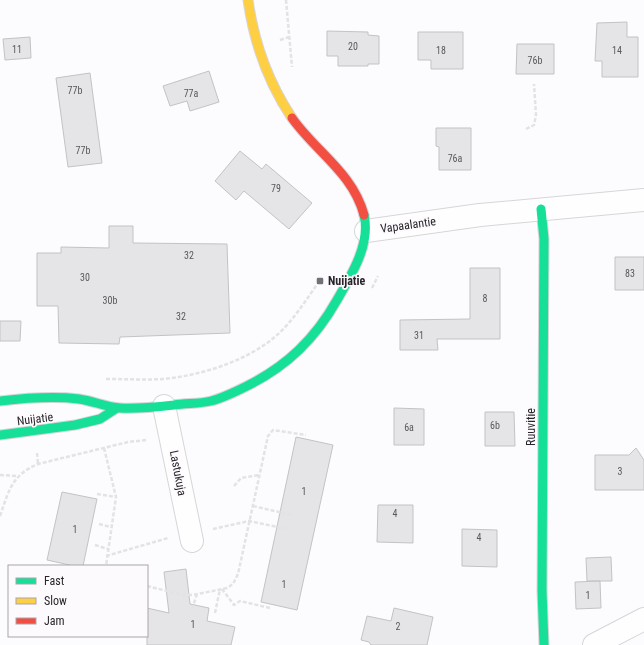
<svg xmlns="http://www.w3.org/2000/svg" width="644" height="645" font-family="'Roboto Condensed',sans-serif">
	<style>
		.building { fill: #e5e4e7; stroke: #c3c2c5 }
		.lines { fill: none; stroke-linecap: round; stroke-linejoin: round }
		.street-casing { stroke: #d7d5d8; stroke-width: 24 }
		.fast-casing { stroke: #d7d5d8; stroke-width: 11 }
		.slow-casing { stroke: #d7d5d8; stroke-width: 11 }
		.jam-casing { stroke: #d7d5d8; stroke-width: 11 }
		.path { stroke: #e3e2e4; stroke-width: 2.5; stroke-dasharray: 4 2; stroke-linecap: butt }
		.street { stroke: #fffeff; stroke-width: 22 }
		.fast { stroke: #16e098; stroke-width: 9 }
		.slow { stroke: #ffcf43; stroke-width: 9 }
		.jam { stroke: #f24e42; stroke-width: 9 }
		.poi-dot { fill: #727174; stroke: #fdfafe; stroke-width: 1.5 }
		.labels { text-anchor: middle; stroke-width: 3.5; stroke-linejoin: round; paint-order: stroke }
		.number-label { font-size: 10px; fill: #59585b }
		.street-label { font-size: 12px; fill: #28262a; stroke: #fdfafe }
		.poi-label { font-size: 12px; font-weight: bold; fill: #28262a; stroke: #fdfafe; text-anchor: start }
	</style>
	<rect width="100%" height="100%" fill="#fcfbfd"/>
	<path class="building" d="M627,22V37H638V77H602V61H595L597,23Z
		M327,31L368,32V35L379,36V64H368V66H338V56H327Z
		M418,32H463V69H431V60H418Z
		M30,37L31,58L5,60L3,39Z
		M517,44H554V74H516Z
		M209,71L219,102L190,111L187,101L170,106L163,86Z
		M90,73L102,163L68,167L56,78Z
		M436,128H471V170H439V147L436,146Z
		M240,151L262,169L266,164L312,203L289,229L244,191L236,200L215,181Z
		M109,226H133V243L227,244L230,333L120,337L119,344L59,343L58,306H37V253H61V247L109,248Z
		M615,257H644V290H615Z
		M470,268H500V339H437L438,350H400V320L470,319Z
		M0,321H21L20,341H0Z
		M394,408L424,409V445H394Z
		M485,412H514L515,446H485Z
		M296,437L333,445L297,610L261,602Z
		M636,448L644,460V490H595V455H629Z
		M62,492L97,499L83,566H74L47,560Z
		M378,505H413V543L377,542Z
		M462,529L497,530V567L462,566Z
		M611,557L612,581H587L586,558Z
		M186,569L190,604L209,608L207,621L235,627L231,645H147V608L169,613L164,572Z
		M600,581L601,608L576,609L575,582Z
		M394,608L433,617L427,645H371L369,642L361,640L367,616L391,621Z"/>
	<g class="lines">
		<g class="street-casing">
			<path id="street" d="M366,231L480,215L644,200
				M164,406L192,541
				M594,645L644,619"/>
		</g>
		<g class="fast-casing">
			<path id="fast" d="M541,209L544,239L542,591L544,645
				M0,401C26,398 53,396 79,399C93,401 106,407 120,408C138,409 156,407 174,405C186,403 199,404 211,401C223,398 235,392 247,386C287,366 315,339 337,300C351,276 371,244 364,215
				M0,435L75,425L100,419L117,408"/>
		</g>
		<g class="slow-casing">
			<path id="slow" d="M248,0C254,43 268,82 292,118"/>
		</g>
		<g class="jam-casing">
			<path id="jam" d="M292,118C316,152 353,173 364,215"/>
		</g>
		<path class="path" d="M286,0L292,67
			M280,40L289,37
			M526,129L534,125L536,115L534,84
			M372,288L378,276
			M106,379C126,379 145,380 164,379C202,375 248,361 277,335C293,321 306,300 318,283
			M104,448L116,497L106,566
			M37,453L38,464
			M0,475L17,476
			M234,486L241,478L259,475
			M97,494L116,497
			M253,506L292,515
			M0,516C9,490 12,475 38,464L128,442L147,440
			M99,524L111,527
			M213,529L249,521L287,529
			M95,545L108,549
			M106,556L168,538
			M147,586L179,594L193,595L227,588L233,584L238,574L268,436L273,430L306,435
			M222,589L234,605L240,601L270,608
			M192,609L197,594
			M215,613L220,589"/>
		<use href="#street" class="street"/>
		<use href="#fast" class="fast"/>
		<use href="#slow" class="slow"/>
		<use href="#jam" class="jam"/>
	</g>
	<rect class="poi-dot" x="316" y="277" width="8" height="8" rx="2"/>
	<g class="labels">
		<g class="number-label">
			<text x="353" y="50">20</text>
			<text x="17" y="53">11</text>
			<text x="441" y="54">18</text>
			<text x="617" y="54">14</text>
			<text x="535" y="64">76b</text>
			<text x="75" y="94">77b</text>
			<text x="191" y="97">77a</text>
			<text x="83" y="154">77b</text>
			<text x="455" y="162">76a</text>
			<text x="276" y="192">79</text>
			<text x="189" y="259">32</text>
			<text x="630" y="277">83</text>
			<text x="85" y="281">30</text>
			<text x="485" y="302">8</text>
			<text x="110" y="304">30b</text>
			<text x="181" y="320">32</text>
			<text x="419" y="339">31</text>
			<text x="495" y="429">6b</text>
			<text x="409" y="431">6a</text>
			<text x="620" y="475">3</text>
			<text x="304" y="495">1</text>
			<text x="395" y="517">4</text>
			<text x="75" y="533">1</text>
			<text x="479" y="541">4</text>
			<text x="284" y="588">1</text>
			<text x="588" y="599">1</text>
			<text x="193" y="628">1</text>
			<text x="398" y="630">2</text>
		</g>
		<g class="street-label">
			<text transform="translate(408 225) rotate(-8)" y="4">Vapaalantie</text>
			<text transform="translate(35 419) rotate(-7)" y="4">Nuijatie</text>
			<text transform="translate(531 427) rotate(-90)" y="4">Ruuvitie</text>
			<text transform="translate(178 473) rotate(79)" y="4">Lastukuja</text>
		</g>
		<g class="poi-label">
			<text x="328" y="285">Nuijatie</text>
		</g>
	</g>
	<rect x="8" y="565" width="140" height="72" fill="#fdfafe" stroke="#a8a5a9"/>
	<rect x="16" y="578" width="20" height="6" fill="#16e098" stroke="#a8a5a9"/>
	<text x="44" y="585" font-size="12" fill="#28262a">Fast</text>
	<rect x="16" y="598" width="20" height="6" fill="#ffcf43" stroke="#a8a5a9"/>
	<text x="44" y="605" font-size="12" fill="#28262a">Slow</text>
	<rect x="16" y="618" width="20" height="6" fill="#f24e42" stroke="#a8a5a9"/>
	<text x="44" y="625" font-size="12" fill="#28262a">Jam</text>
</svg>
